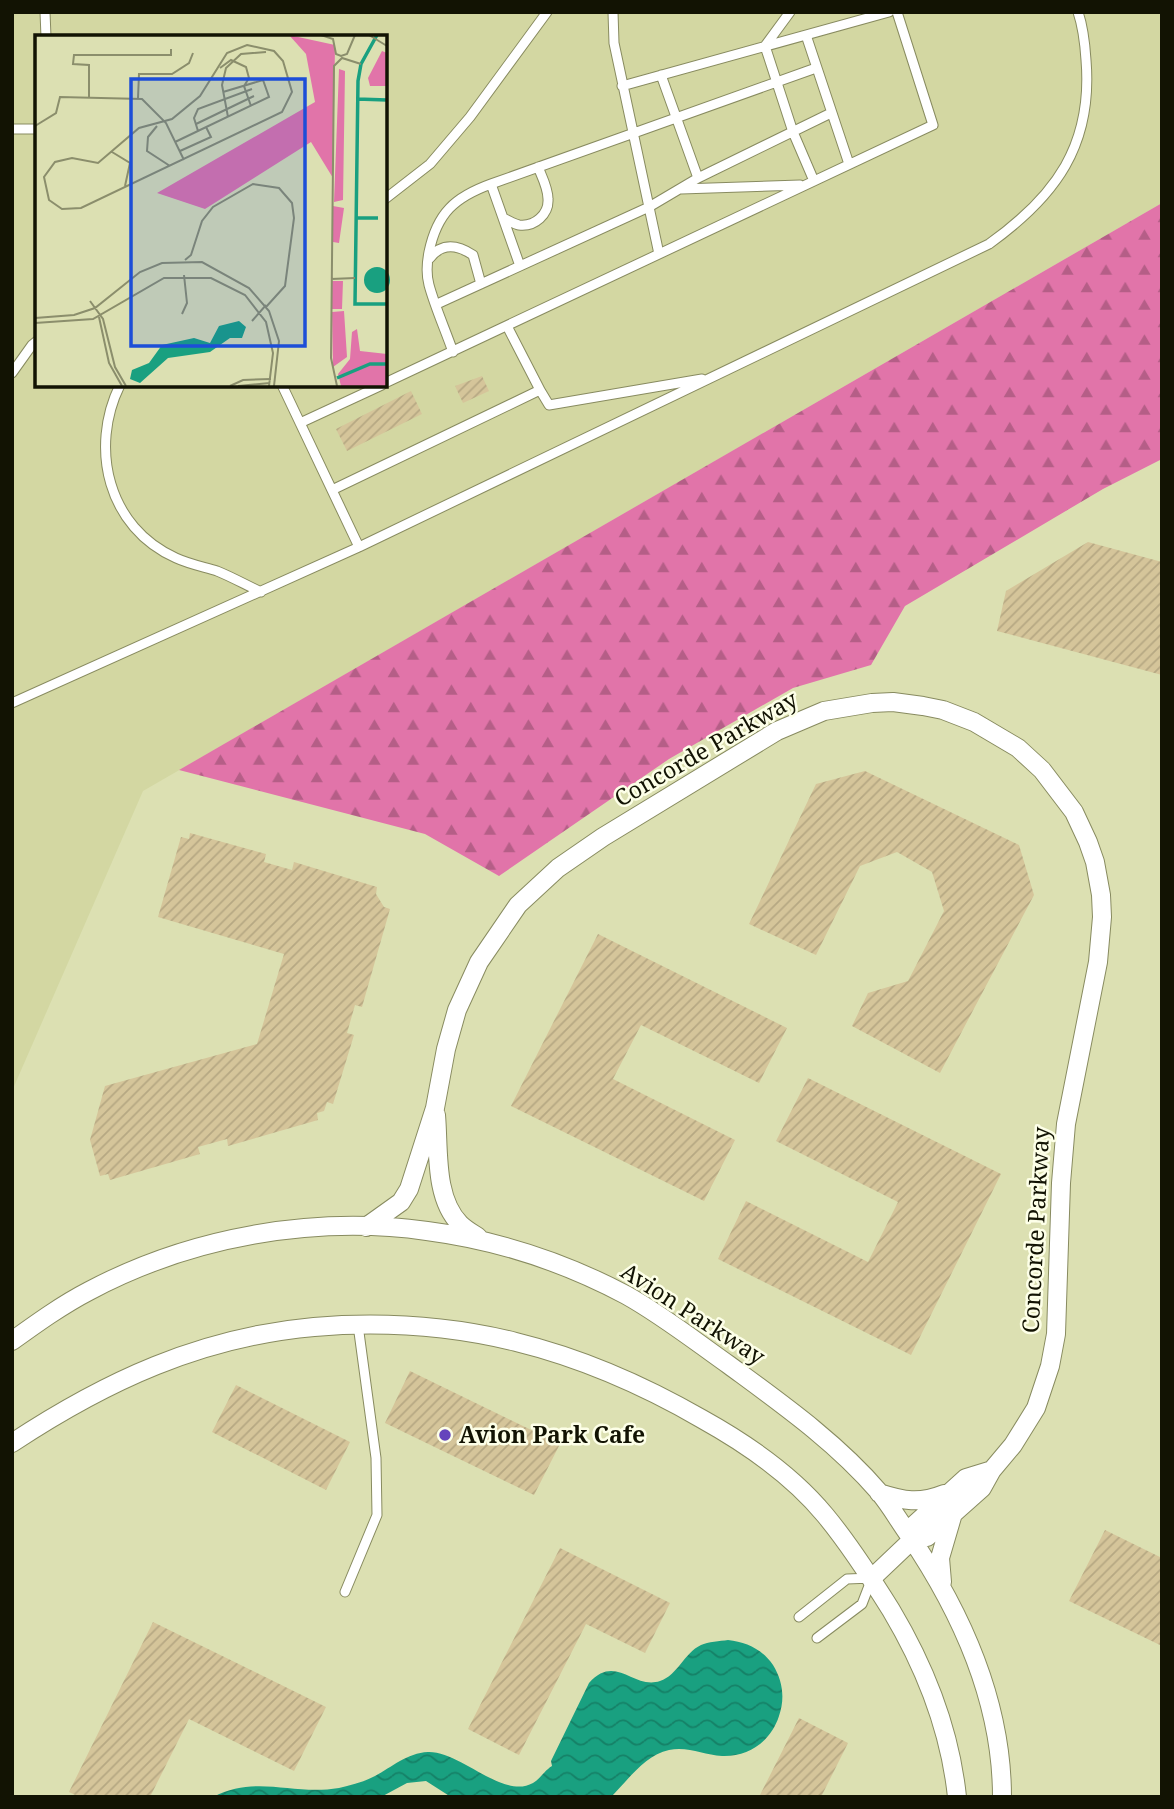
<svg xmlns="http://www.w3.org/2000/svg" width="1174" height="1809" font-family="'Noto Serif',serif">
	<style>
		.built { fill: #d3d7a2; fill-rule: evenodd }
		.forest { fill: url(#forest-firs) }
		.water { fill: url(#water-waves) }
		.building { fill: url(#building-hatch) }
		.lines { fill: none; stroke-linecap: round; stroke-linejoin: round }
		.service-casing { stroke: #888b60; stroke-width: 11 }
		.minor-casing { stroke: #888b60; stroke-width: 20 }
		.service { stroke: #fff; stroke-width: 9 }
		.minor { stroke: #fff; stroke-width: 18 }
		.poi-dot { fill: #6544bc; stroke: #fdffe8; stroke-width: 2.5 }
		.labels { text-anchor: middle; stroke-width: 5; stroke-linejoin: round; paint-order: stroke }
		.street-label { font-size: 23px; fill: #121303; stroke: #fdffe8 }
		.poi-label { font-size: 23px; font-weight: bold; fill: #121303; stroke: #fdffe8; text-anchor: start }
		.inset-river { fill: none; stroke: #19a080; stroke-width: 3.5 }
		.inset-road { fill: none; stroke: #8b8e6c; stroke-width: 2 }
		.view { fill: #1d4ed8; fill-opacity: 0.15; stroke: #1d4ed8; stroke-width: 3.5 }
		.inset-edge { fill: none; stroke: #121303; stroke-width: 3.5 }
	</style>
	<defs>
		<pattern id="forest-firs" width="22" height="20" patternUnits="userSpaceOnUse" patternTransform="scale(1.75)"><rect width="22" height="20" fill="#e174a9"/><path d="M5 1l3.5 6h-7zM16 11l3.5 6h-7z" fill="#b55e87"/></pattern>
		<pattern id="water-waves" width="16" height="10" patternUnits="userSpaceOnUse" patternTransform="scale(1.75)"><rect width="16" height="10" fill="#19a080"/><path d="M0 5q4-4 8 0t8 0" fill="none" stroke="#158167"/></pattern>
		<pattern id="building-hatch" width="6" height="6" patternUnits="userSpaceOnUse" patternTransform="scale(1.75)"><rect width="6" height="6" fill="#d5c59a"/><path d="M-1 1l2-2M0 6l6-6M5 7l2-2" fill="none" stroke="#b6a883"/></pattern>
	</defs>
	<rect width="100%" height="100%" fill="#dce0b2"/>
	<path class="built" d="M12,12H1162V203L143,791L12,1091ZM37,37H385V385H37Z"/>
	<path class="forest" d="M1162,203V459L1103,489L905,606L871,665L793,688L669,759L499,876L425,834L179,770Z"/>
	<path class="water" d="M728,1640C746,1642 762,1649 773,1665C783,1681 785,1699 779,1716C771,1741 749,1757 722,1756C704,1755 688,1746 669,1750C645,1755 628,1780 611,1797H451L426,1781L407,1783L381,1797H213C258,1774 292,1796 339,1788C351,1785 364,1782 375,1776C392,1767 407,1753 428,1752C461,1751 503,1800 533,1783C541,1778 545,1770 552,1766L551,1761L589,1683C616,1653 633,1690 660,1681C678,1675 684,1653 701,1645C708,1642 720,1641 728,1640Z"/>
	<path class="building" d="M482,376L489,391L463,403L455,386Z
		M411,391L422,414L347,451L336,429Z
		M1088,542L1162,562V675L997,631L1006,591Z
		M865,771L1019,845L1034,895L940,1073L852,1026L868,993L908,981L944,911L932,872L897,852L860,866L816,955L749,924L816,784Z
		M190,833L266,854L264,862L292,870L294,862L377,887L376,894L384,907L390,909L362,1007L355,1005L347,1033L354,1035L333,1104L327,1102L324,1111L317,1113L318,1120L228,1146L227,1139L198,1147L200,1154L110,1180L108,1174L100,1176L90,1140L105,1086L257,1044L284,954L158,917L181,837L189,839Z
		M598,934L787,1028L759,1083L641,1025L613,1079L735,1140L704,1201L511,1106Z
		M808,1078L1001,1174L911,1355L718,1259L746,1201L868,1262L898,1202L776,1141Z
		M410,1371L560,1444L534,1495L385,1423Z
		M236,1385L350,1442L326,1490L212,1432Z
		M1105,1530L1162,1558V1646L1069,1601Z
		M560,1548L670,1603L645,1653L586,1624L519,1755L468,1729Z
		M153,1622L326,1707L294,1771L189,1719L150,1797H79L69,1792Z
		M799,1718L848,1743L821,1797H759Z"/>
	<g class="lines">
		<g class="service-casing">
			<path id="service" d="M45,12L46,37
				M613,12L614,43L659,254
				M790,12L765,46L793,132L814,181
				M806,35L849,164
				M661,75L698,178
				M622,86L889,12
				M12,129H37
				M491,184L520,266
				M681,189L800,185
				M385,199L430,164L470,117L547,12
				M503,218C508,220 514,224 519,225C535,227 549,214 548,199C548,188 542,177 538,167
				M430,258C442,242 458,245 473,255L481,284
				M437,304L649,207L698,178L831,113
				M453,352C445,329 435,307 429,285C426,274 427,262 429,252C437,213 455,197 491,184L816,68
				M12,373L32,345L37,341
				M385,383L933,125L897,12
				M120,385C89,448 108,528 176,558C189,564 204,567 217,571C232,577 246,585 261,592
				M282,385L359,547
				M540,390L549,405L702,379
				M300,423L382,385
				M332,490L540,390L507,326
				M12,703L359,547L989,244C1056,196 1093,145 1086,60C1085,44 1083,27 1078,12
				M345,1592L377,1515L376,1458L358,1325
				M799,1617L847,1579L872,1578L862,1604L817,1638"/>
		</g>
		<g class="minor-casing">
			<path id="minor" d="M436,1115C439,1149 434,1198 460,1224C465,1229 472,1233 478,1237
				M366,1227L401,1202L409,1189L435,1108L446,1049L457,1010L479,962L518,905L558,868L603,837L777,731L824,711L872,703L893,702L923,706L943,710L974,722L1018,748L1042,770L1074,812L1088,842L1095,862L1101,895L1102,917L1098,962L1066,1124L1061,1183L1056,1334L1050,1366L1036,1408L1013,1445L992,1470L982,1488L927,1537L912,1540L872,1578
				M12,1341C37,1323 62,1305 89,1291C190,1237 314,1215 427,1231C496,1240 564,1262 626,1295C662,1315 695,1341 729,1365C782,1404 836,1442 879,1492C890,1505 899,1521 909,1535C962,1613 1002,1701 1002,1797
				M12,1443C106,1381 201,1337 314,1327C457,1315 579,1348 702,1419C747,1444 793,1476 825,1515C850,1545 871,1578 891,1610C925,1667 950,1730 957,1797
				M879,1493C904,1501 919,1504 944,1494
				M912,1540L913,1526L966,1478L992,1470
				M942,1582L940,1558L952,1517"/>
		</g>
		<use href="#service" class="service"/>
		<use href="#minor" class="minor"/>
	</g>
	<circle class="poi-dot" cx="445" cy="1435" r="7"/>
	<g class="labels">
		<g class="street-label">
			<text transform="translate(706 749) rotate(-30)" y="8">Concorde Parkway</text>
			<text transform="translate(1036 1230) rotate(-87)" y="8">Concorde Parkway</text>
			<text transform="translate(693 1314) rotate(33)" y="8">Avion Parkway</text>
		</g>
		<g class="poi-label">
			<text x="459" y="1443">Avion Park Cafe</text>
		</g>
	</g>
	<g transform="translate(35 35)">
		<rect width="352" height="352" fill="#dce0b2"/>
		<path d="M254,0L300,10L298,143L276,107L170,174L122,158L280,67L271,19ZM347,16L352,18V51H335L333,43ZM304,34L310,36L308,165L299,167ZM298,171L309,173L304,208L298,207ZM297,246H308L307,274H297ZM309,276L312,322L298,332L297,277ZM322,294L325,316L352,319V351H306L303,339L315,324L317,297Z" fill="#e174a9"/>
		<path d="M329 245a13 13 0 1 1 26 0a13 13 0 1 1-26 0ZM204,286L211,292L207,303H195L175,317L133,323L105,348L95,344L97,335L114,328L127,310L159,303L175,308L184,291Z" fill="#19a080"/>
		<path class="inset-river" d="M342,0L326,29L323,46L320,269H352M322,64L352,65M321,183H343M302,343L335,329H352"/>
		<path class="inset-road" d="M286,0L298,4L301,19L306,21L312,19L320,0M334,0L352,11M212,10L239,16L248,26L257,57L247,77L46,173L27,174L14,165L9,142L20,127L37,123L63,128L104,93L137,84L165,61L192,18ZM185,33L196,25L211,32L214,43L209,51L216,71M54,63V30L38,29L39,20H136V14M103,63L104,39H137L154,28L158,18M193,82L187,50L191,33L206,19L231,17M161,89L219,61M0,91L21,78L25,62L107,64L131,88L149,125M122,91L113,102L112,116L135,131M163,96L159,83L163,74L217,54M140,107L234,62L228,45L188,57M145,116L176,102L171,92M77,117L95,128L90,151M150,225L156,220L167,186L178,172L218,149L244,153L257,168L259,183L250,251L231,272M296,244L320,243M55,266L68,284L80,332L91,351M147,279L152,268L149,240M64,282L74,328L87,351M0,283L39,280L60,273L105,237L127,228L167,227L214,253L234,276L244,306L239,351M217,286L231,270M0,288L58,284L129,243H176L210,260L231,287L238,318L234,351M195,351L208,345L236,344M203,351L235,348M302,351L296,323L299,31L307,23L326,29"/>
		<path class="view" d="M96,44H270V311H96Z"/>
		<rect width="352" height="352" class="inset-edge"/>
	</g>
	<rect width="1174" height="1809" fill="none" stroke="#121303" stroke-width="28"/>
</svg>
